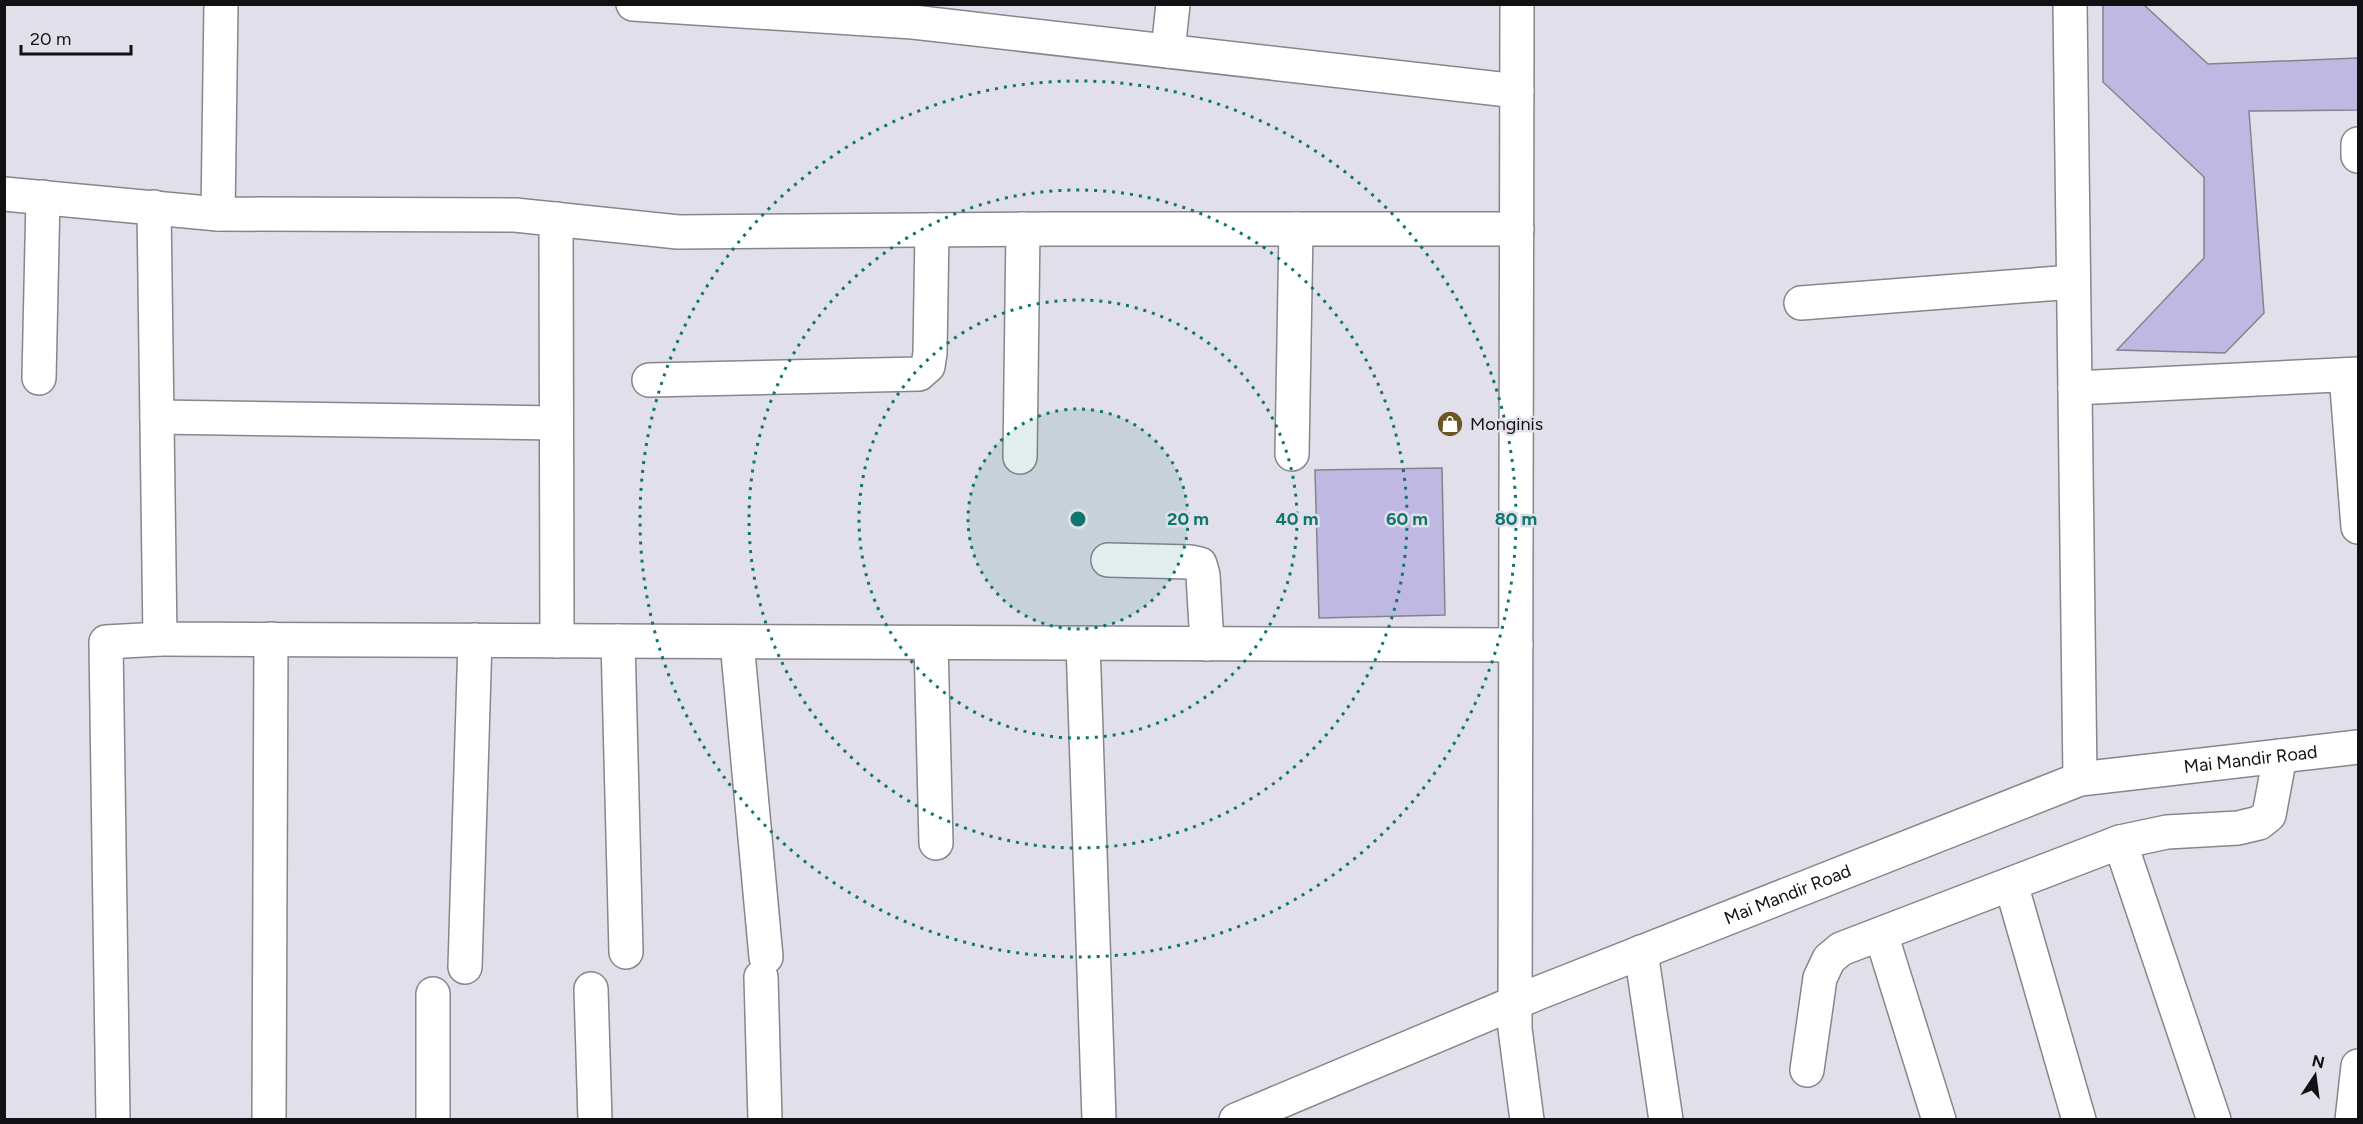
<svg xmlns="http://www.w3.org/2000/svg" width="2363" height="1124" font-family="Figtree,sans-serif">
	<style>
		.building { fill: #bfb8e2; stroke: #84838b; stroke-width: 1.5 }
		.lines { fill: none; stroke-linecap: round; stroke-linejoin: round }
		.street-casing { stroke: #87858e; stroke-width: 36 }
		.secondary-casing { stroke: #87858e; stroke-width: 36 }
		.street { stroke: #fff; stroke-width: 33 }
		.secondary { stroke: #fff; stroke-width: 33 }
		.ring { fill: none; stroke: #0f766e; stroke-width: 3; stroke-dasharray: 3 6 }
		.labels { text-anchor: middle; stroke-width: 5; stroke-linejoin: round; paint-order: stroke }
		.poi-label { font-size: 18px; fill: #111013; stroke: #e1dfe9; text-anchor: start }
		.street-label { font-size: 18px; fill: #111013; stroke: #e1dfe9 }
		.centre { fill: #0f766e; stroke: #e1dfe9; stroke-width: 3 }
		.ring-label { font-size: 18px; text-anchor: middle; font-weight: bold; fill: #0f766e; stroke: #e1dfe9; stroke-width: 5; stroke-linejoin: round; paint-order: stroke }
	</style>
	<rect width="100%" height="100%" fill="#e1dfe9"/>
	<path class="building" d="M2103,4H2143L2208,64L2358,58V110L2249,111L2264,313L2225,353L2117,350L2204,258V177L2103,82Z
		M1442,468L1445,615L1319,618L1315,470Z"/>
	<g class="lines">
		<g class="street-casing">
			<g id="street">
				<path d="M633,4L913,22L1517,91"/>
				<path d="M2070,4L2080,779"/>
				<path d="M1168,51L1173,4"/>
				<path d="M2358,144V156"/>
				<path d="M4,194L218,214L515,215L678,232L1054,229H1517"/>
				<path d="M154,207L160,639L1516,645"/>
				<path d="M218,214L221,4"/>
				<path d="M556,219L557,641"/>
				<path d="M1801,303L2073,282"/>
				<path d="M2346,375L2358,527"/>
				<path d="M39,378L43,197"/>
				<path d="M649,380L919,374L928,366L930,353L932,230"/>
				<path d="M2075,388L2358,374"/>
				<path d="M157,417L556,423"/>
				<path d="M1292,454L1296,229"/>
				<path d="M1020,457L1023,229"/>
				<path d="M1108,560L1191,562L1200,564L1203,575L1207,644"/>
				<path d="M618,641L626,952"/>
				<path d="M737,642L766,957"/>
				<path d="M931,643L936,843"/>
				<path d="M1083,643L1099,1120"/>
				<path d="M2120,842L2214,1120"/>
				<path d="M2011,884L2079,1120"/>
				<path d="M1881,934L1939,1120"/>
				<path d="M1641,952L1666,1120"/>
				<path d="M465,967L475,640"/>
				<path d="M761,977L765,1120"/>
				<path d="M591,989L595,1120"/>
				<path d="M1807,1070L1820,978L1829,959L1841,949L2120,842L2167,832L2238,828L2259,823L2269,815L2280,756"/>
				<path d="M113,1120L106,642L160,639"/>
				<path d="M269,1120L271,639"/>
				<path d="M433,1120V994"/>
				<path id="s1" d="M1236,1120L1538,993L2080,779L2358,747"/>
				<path d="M2352,1120L2358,1066"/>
			</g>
		</g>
		<g class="secondary-casing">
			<path id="secondary" d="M1517,4L1515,1029L1527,1120"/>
		</g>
		<use href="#street" class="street"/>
		<use href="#secondary" class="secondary"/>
	</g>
	<circle cx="1078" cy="519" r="110" fill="#0f766e" fill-opacity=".12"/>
	<g class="ring">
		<circle cx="1078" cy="519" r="110"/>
		<circle cx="1078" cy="519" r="219"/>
		<circle cx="1078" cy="519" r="329"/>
		<circle cx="1078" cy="519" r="438"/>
	</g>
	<defs>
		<g id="shop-disc" transform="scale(1.35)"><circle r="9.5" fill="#6c5424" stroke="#e1dfe9"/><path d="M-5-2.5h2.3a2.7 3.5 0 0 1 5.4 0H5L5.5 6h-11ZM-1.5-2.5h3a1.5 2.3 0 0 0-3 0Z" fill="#fff"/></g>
	</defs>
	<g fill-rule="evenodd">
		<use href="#shop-disc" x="1450" y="424"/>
	</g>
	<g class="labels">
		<g class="poi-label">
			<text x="1470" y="430">Monginis</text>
		</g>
		<g class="street-label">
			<text dy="6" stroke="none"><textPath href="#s1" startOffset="1082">Mai Mandir Road</textPath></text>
			<text dy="6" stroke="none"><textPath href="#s1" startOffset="596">Mai Mandir Road</textPath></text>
		</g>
	</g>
	<circle cx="1078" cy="519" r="9" class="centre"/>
	<g class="ring-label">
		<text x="1188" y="525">20 m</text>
		<text x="1297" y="525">40 m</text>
		<text x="1407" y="525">60 m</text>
		<text x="1516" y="525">80 m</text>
	</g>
	<rect width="2363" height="1124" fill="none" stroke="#111013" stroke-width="12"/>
	<g transform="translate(2315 1076) rotate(13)" stroke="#e1dfe9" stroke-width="4.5" paint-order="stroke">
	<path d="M0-4.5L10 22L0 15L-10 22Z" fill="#111013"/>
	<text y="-9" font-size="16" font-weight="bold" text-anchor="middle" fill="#111013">N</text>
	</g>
	<path d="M21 45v9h110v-9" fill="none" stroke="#111013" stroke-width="3"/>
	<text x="30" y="45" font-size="18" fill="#111013" stroke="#e1dfe9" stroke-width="4.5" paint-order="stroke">20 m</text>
</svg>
